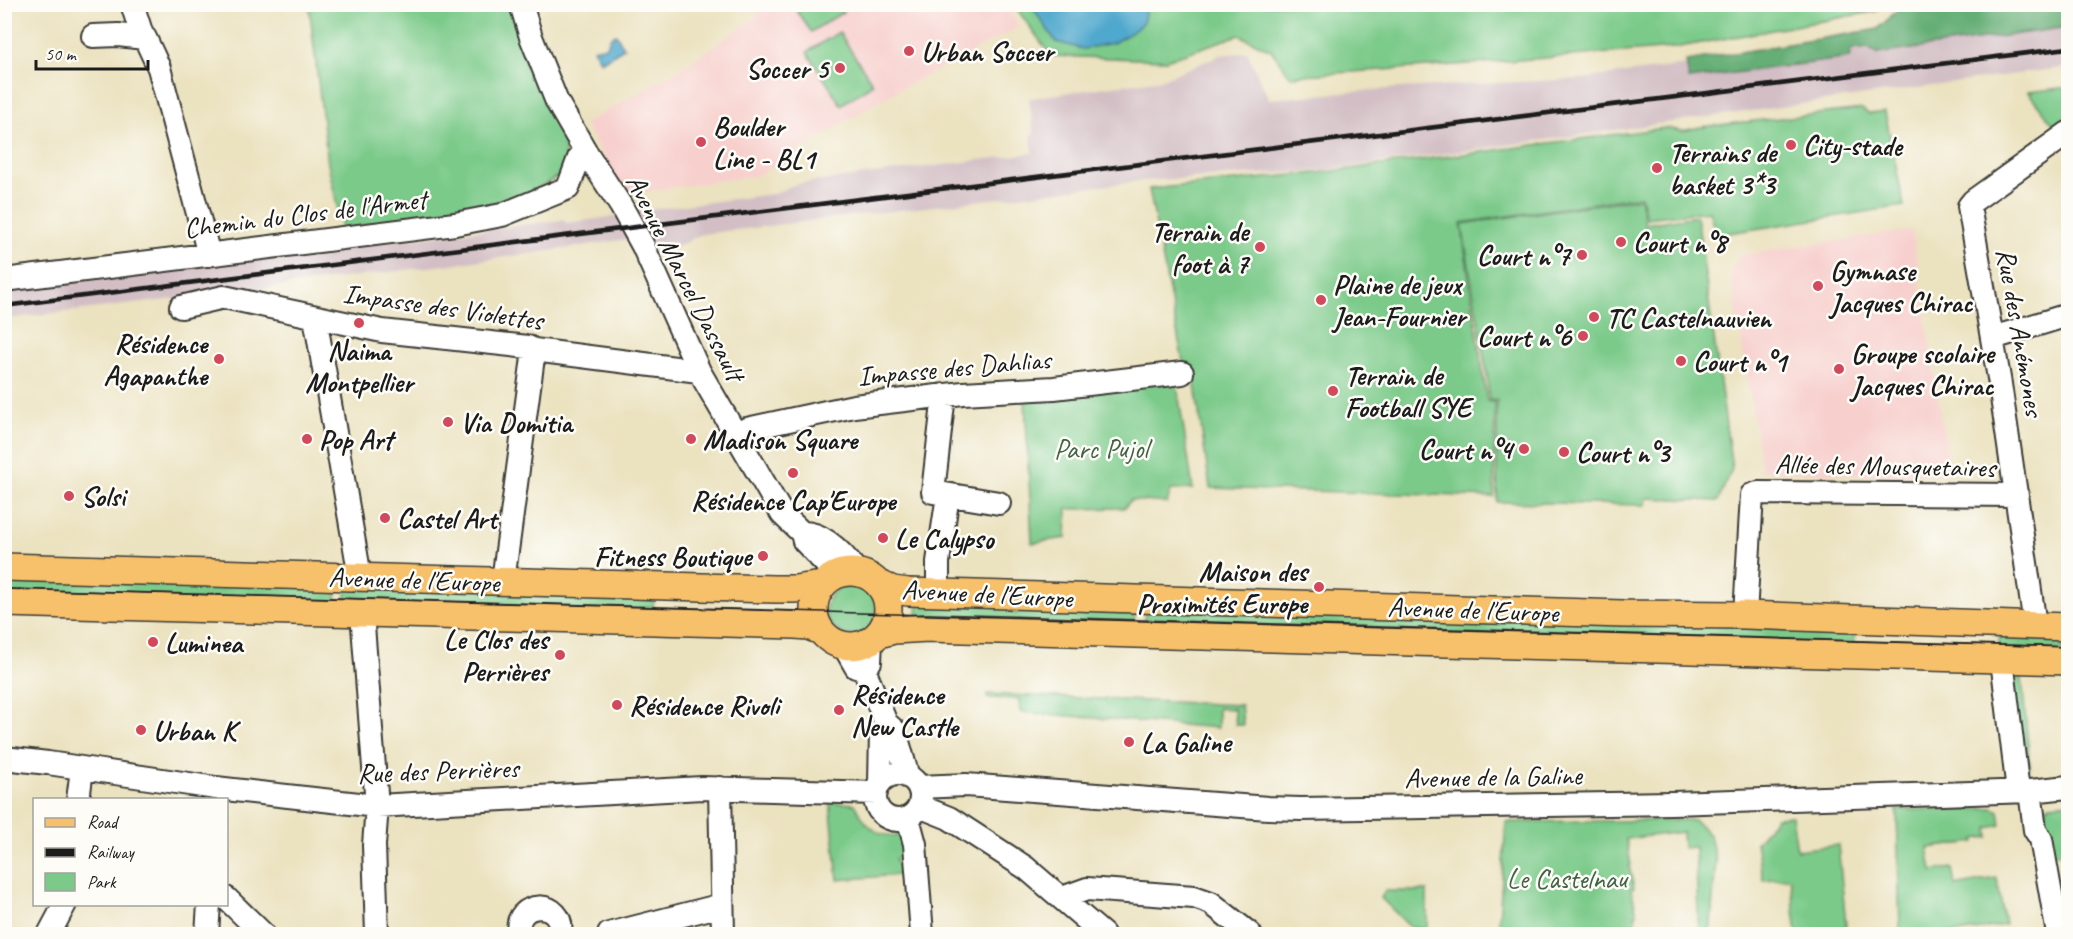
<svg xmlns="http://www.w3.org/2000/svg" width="2073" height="939" font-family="Caveat,sans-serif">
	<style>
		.built { fill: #f7d0ce }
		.industrial { fill: #d2bec4 }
		.green { fill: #7cca8a; stroke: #4c7353; stroke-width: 1.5 }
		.forest { fill: #65ae76; stroke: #406549; stroke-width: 1.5 }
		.water { fill: #4fa8cd; stroke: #366274; stroke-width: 1.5 }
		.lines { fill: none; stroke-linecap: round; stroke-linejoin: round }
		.minor-casing { stroke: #3b3a35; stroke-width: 26 }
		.major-casing { stroke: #3b3a35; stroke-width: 30 }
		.minor { stroke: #fff; stroke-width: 22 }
		.major { stroke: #f7c06b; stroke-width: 27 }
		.tram { stroke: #1c1c1c; stroke-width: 1.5 }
		.rail { stroke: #1c1c1c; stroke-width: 4.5 }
		.poi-dot { fill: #d1495b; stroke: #fdfcf7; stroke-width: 2 }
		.labels { text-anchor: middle; stroke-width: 5; stroke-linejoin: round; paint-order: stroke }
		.poi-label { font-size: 28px; font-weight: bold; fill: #1c1c1c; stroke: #fdfcf7; text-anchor: start }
		.street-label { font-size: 28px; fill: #1c1c1c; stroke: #fdfcf7 }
		.park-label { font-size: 28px; fill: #426248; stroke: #fdfcf7 }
	</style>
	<rect width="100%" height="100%" fill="#fdfcf7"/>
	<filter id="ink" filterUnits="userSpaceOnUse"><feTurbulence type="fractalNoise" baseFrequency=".0167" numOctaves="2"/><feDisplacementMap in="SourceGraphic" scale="12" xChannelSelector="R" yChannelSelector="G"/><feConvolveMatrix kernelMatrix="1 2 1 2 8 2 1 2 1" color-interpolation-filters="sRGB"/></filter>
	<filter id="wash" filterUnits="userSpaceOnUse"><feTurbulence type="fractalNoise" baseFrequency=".008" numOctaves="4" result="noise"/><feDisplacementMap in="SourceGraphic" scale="24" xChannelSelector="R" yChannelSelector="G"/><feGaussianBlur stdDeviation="1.35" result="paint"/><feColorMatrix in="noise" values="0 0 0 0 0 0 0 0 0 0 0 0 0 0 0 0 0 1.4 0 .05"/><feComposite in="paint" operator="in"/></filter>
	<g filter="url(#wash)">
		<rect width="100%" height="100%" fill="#ebe2c0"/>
		<path class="built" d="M752,5H1006L1019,27L880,100L759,175L626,194L584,124L688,64L758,15Z
			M1912,230L1950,474L1869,475L1762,471L1730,271L1740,255Z"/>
		<path class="industrial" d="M2068,21V67L1327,170L1141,181L702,234L661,255L647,236L536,253L227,293L5,319L4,288L563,220L566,223L612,217L637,211L774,194L796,184L1033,153L1031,135L1034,133L1029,98L1163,79L1220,55L1247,52L1269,99L1398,88L1579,79L1884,39Z"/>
		<path class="green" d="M309,5H509L511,15L563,135L567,171L522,198L342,229L328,164Z
			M793,5H838L843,12L811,32Z
			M1014,5H1880L1877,11L1674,48L1443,66L1290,76L1271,50L1239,35L1166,60L1051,56Z
			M839,32L873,84L841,105L807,52Z
			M2068,87V114L2054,125L2028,92Z
			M1862,109L1869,114L1885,112L1904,206L1716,235L1709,211L1646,218L1641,196L1461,223L1487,401L1495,402L1494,497L1210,488L1193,371L1191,365L1184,367L1149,189L1327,172L1665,128L1682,131L1701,127Z
			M1640,198L1645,224L1697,216L1732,469L1718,501L1647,498L1646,505L1497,502V400H1489L1487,375L1462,224Z
			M1176,379L1193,489L1171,490L1167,503L1131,500L1124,508L1067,509L1066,538L1032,543L1025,399Z
			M5,571L337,581L336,607L5,597Z
			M346,581L654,590L653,616L346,602Z
			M826 610a25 25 0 1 1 50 0a25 25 0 1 1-50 0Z
			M918,596L1135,603L1134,630L917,623Z
			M1144,605L1855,624L1854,649L1145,629Z
			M1999,629L2068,630V651L1999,649Z
			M2010,668H2021L2030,767L2019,768Z
			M987,694L1241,705L1243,725H1236L1234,709L1218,708V728L1020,712L1019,699L987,698Z
			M830,802L855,804C864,824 877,839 900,835L907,842V854L895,859L901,871L909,869V874L838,880Z
			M2068,802V852L2051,855L2044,810L2050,804Z
			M1993,808L1999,811L2001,825L1988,828L1989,837L1975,839V842L1928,848L1932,871L1952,868L1955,886L1997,878L2005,925L1952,934H1900L1897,810Z
			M1792,816L1797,850L1838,845L1847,934H1797L1790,878L1763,880L1756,843L1776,817Z
			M1695,820L1710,836L1716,861L1710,934H1699L1695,847L1683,848L1682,832L1626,839L1631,865L1629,866L1634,888L1631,889L1637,914L1635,915L1636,923L1607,926V934H1610H1498L1506,822Z
			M1385,891H1427V929L1411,928L1381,898Z"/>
		<path class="forest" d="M1899,5H2068V27L1877,54L1868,48L1851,50L1849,58L1689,79L1686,61L1878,29L1897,10Z"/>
		<path class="water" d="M1031,5H1147L1143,23L1131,33L1113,43L1083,49L1056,42Z
			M616,34L624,48L601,62L593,49L607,46L610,37Z"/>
	</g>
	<g filter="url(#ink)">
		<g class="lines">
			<g class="minor-casing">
				<path id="minor" d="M132,4L143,38
					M521,4L531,37L557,102L586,152L621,206L643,246L699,371L782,514L802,533L804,541L827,565L830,578
					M93,36L118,35L145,38L159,68L209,255
					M4,280L455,224L502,215L568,188L579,158L586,152
					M181,307L224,297L382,331L528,347L534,350L699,371
					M315,317L360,577
					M1993,338L2068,315
					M944,395L933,492L999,503
					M734,434L747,429L854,406L963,393L1054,388L1182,373
					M802,533C824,531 846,557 858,573
					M503,581L534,350
					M938,593V562L948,495
					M362,613L377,806L374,845L377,934
					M1745,615L1752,495L1758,493L2017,495
					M2035,625L2000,384L1969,206L1973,201L2068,133
					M844,646L856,667L864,669L886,723L895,731L908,777
					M2002,660L2018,791
					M864,669L870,662L871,641
					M4,758L48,763L216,788L377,806L702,788L876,793
					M875 797a23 23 0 1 1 46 0a23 23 0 1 1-46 0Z
					M880,783L881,732L886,723
					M919,787L966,785L1268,808L1301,809L1672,803L2030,791L2068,787
					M720,788L723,934
					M2030,791L2035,830L2041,839L2058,934
					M78,800L82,769
					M919,806L949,818L1026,868L1103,934
					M908,818L915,844L922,934
					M226,898L263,934
					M1062,898L1087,889L1194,897L1211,903L1250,934
					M49,934L65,904
					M207,934L209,904
					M519,934C512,899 566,898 560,934
					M609,934L722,905"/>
			</g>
			<g class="major-casing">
				<path id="major" d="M4,567L775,589H795L822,585
					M814 609a37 37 0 1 1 74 0a37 37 0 1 1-74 0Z
					M879,584L893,590L908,592L1623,614L1745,615L2068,627
					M4,603L795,625L808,626L821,631
					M879,634L894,630L928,628L2068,661"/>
			</g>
			<use href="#minor" class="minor"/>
			<use href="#major" class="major"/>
			<path class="tram" d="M4,589L2068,647"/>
			<path class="rail" d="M4,306L2068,48"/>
		</g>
	</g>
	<g class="poi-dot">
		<circle cx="909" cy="51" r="6"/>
		<circle cx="840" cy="68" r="6"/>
		<circle cx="701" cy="142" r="6"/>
		<circle cx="1791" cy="145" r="6"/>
		<circle cx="1657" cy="168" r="6"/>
		<circle cx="1621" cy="242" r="6"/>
		<circle cx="1260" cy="247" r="6"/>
		<circle cx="1582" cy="255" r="6"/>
		<circle cx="1818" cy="286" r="6"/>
		<circle cx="1321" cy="300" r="6"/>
		<circle cx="1594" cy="317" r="6"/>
		<circle cx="359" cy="323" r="6"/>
		<circle cx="1583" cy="336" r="6"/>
		<circle cx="219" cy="359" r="6"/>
		<circle cx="1681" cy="361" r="6"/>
		<circle cx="1839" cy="369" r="6"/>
		<circle cx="1333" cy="391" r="6"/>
		<circle cx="448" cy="422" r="6"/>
		<circle cx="307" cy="439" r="6"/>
		<circle cx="691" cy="439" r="6"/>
		<circle cx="1524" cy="449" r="6"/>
		<circle cx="1564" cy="452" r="6"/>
		<circle cx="793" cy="473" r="6"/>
		<circle cx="69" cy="496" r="6"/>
		<circle cx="385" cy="518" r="6"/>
		<circle cx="883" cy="538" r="6"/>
		<circle cx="763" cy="556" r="6"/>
		<circle cx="1319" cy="587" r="6"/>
		<circle cx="153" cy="642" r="6"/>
		<circle cx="560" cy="655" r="6"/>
		<circle cx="617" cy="705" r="6"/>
		<circle cx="839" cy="710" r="6"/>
		<circle cx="141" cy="730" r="6"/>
		<circle cx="1129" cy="742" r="6"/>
	</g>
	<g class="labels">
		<g class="poi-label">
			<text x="921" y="61">Urban Soccer</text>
			<text x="828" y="78" text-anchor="end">Soccer 5</text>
			<text x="713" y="136">Boulder<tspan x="713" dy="32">Line - BL1</tspan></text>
			<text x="1803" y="155">City-stade</text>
			<text x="1669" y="162">Terrains de<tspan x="1669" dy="32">basket 3*3</tspan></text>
			<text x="1248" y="241" text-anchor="end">Terrain de<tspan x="1248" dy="32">foot à 7</tspan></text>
			<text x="1633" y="252">Court n°8</text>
			<text x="1570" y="265" text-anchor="end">Court n°7</text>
			<text x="1830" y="280">Gymnase<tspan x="1830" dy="32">Jacques Chirac</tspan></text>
			<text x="1333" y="294">Plaine de jeux<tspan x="1333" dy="32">Jean-Fournier</tspan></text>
			<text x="1606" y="327">TC Castelnauvien</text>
			<text x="1571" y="346" text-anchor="end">Court n°6</text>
			<text x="207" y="353" text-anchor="end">Résidence<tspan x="207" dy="32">Agapanthe</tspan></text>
			<text x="359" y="360" text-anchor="middle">Naima<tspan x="359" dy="32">Montpellier</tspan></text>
			<text x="1851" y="363">Groupe scolaire<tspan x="1851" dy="32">Jacques Chirac</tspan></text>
			<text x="1693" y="371">Court n°1</text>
			<text x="1345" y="385">Terrain de<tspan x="1345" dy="32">Football SYE</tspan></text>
			<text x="460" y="432">Via Domitia</text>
			<text x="319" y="449">Pop Art</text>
			<text x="703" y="449">Madison Square</text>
			<text x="1512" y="459" text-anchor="end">Court n°4</text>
			<text x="1576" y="462">Court n°3</text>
			<text x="81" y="506">Solsi</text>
			<text x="793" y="510" text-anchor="middle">Résidence Cap'Europe</text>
			<text x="397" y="528">Castel Art</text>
			<text x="895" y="548">Le Calypso</text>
			<text x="751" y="566" text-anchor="end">Fitness Boutique</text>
			<text x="1307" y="581" text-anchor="end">Maison des<tspan x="1307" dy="32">Proximités Europe</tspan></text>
			<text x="548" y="649" text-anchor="end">Le Clos des<tspan x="548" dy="32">Perrières</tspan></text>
			<text x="165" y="652">Luminea</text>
			<text x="851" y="704">Résidence<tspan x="851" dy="32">New Castle</tspan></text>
			<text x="629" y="715">Résidence Rivoli</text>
			<text x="153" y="740">Urban K</text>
			<text x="1141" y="752">La Galine</text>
		</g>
		<g class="street-label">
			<text transform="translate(305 213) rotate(-7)" y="10">Chemin du Clos de l'Armet</text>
			<text transform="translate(686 277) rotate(63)" y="10">Avenue Marcel Dassault</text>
			<text transform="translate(443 306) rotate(8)" y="10">Impasse des Violettes</text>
			<text transform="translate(2021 332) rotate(80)" y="10">Rue des Anémones</text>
			<text transform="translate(954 367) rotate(-5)" y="10">Impasse des Dahlias</text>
			<text transform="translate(1885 465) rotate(1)" y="10">Allée des Mousquetaires</text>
			<text transform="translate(414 579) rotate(2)" y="10">Avenue de l'Europe</text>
			<text transform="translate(987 593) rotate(3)" y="10">Avenue de l'Europe</text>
			<text transform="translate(1473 609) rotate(2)" y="10">Avenue de l'Europe</text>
			<text transform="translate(438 770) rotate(-2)" y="10">Rue des Perrières</text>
			<text transform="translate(1493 776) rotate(-1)" y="10">Avenue de la Galine</text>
		</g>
		<g class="park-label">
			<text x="1101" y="458">Parc Pujol</text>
			<text x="1567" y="888">Le Castelnau</text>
		</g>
	</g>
	<rect width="2073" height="939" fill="none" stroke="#fdfcf7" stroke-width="24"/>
	<rect x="33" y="798" width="195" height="108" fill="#fdfcf7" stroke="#a3a29f" stroke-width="1.5"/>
	<rect x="45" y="818" width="30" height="9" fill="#f7c06b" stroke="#a3a29f" stroke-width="1.5"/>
	<text x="87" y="828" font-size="18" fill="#1c1c1c">Road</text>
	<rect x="45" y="848" width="30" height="9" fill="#1c1c1c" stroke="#a3a29f" stroke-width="1.5"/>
	<text x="87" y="858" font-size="18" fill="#1c1c1c">Railway</text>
	<rect x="45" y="873" width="30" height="18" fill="#7cca8a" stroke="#a3a29f" stroke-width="1.5"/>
	<text x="87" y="888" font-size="18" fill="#1c1c1c">Park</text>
	<path d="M36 60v9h112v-9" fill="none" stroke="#1c1c1c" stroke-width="3"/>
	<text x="45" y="60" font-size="18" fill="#1c1c1c" stroke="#fdfcf7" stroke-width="4.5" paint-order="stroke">50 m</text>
</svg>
